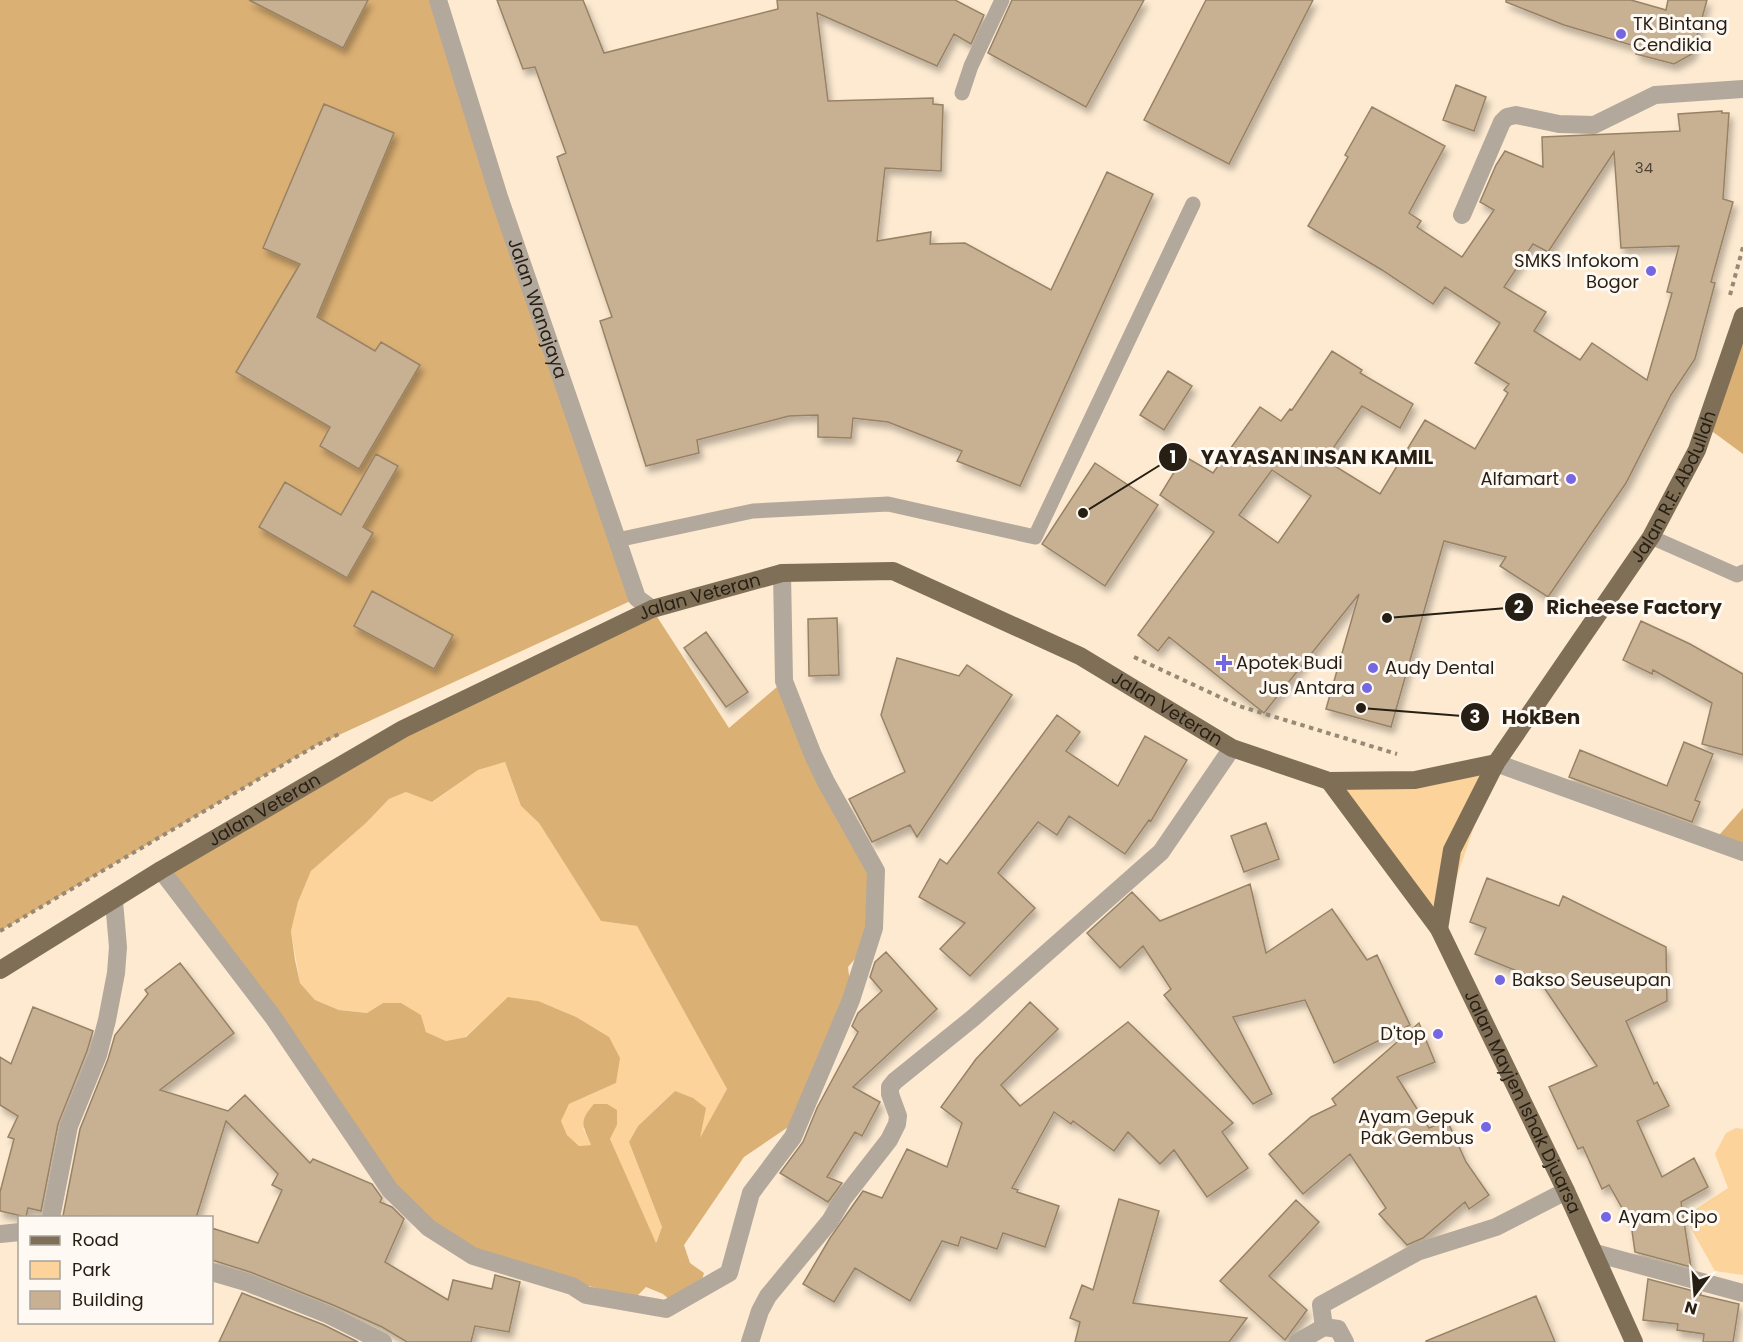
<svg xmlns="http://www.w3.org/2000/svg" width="1743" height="1342" font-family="Poppins,sans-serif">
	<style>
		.green { fill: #fbd39b }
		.forest { fill: #dbb074; fill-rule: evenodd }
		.building { fill: #c8b193; stroke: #988265; stroke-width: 1.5; fill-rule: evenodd; filter: url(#shadow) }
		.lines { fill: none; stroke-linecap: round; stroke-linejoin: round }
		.path { stroke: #978976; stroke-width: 4; stroke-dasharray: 4.5 4.5; stroke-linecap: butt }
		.lane { stroke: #b2a89b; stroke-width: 15 }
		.street { stroke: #b2a89b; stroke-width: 18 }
		.primary { stroke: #806f57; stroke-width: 18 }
		.poi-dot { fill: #7566e1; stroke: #fef9f3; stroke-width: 2 }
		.labels { text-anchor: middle; stroke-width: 6; stroke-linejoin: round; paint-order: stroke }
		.number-label { font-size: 15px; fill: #504434 }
		.poi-label { font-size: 18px; fill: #281f14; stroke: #fef9f3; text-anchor: start }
		.street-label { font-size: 18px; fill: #281f14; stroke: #fef9f3 }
		.leader { fill: none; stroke: #281f14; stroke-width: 2 }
		.callout-dot { fill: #281f14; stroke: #fef9f3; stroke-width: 2 }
		.mark-label { font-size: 18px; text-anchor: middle; font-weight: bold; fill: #fff }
		.callout-label { font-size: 20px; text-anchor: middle; font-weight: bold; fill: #281f14; stroke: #fef9f3; stroke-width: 6; stroke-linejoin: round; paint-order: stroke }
	</style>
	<defs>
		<filter id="shadow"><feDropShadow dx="3.5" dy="6" stdDeviation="3" flood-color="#0004"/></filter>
	</defs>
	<rect width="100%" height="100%" fill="#fdead1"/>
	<path class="green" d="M505,762L521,806L539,823L601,921L637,926L727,1089L699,1141L675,1091L638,1126L629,1142L662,1227L655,1244L610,1139L617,1125L583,1128L591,1145L579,1146L567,1135L561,1121L569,1104L616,1083L538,1001L509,997L465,1037L446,1041L426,1032L421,1015L383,1003L367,1013L339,1010L315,1000L300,983L291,931L298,902L311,871L366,823L389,799L406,792L433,802L478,770Z
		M1496,763L1439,929L1329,781Z
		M1736,1128L1743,1129V1275L1715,1271L1689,1225L1693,1211L1728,1188L1715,1154L1726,1133Z"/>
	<path class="forest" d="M0,0H249L343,48L368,0H438L637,598L315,746L0,931ZM324,104L394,133L333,278L263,248ZM281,297L350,337L305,412L236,372ZM380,342L420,365L358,468L320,446ZM376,454L398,466L345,509V508ZM285,482L373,533L347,578L259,526ZM372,592L453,635L434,669L354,625Z
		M1733,343L1743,345V454L1705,426Z
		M652,609L729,728L784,681L876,871L879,931L848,967L851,991L800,1119L744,1157L684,1245L690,1263L704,1273L699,1290L671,1301L663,1294L646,1287L635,1298L473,1256L429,1228L161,870L409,727ZM505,762L521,806L539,823L601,921L637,926L727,1089L700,1138L706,1108L693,1098L675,1091L638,1126L629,1142L662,1227L656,1243L610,1139L617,1125V1110L607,1104H594C578,1122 583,1125 591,1145L579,1146L567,1135L561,1121L569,1104L616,1083L620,1058L609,1037L576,1017L538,1001L508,997L466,1037L446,1041L426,1032L421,1015L401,1003H383L367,1013L339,1010L315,1000L300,983L295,960L291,931L298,902L311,871L366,823L389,799L406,792L432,802L478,770Z
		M1743,808V851L1713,842Z"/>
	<path class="building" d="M249,0H368L343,48Z
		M497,0H583L604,53L778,9L777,0H955L984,15L971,44L954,34L937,66L817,13L828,101L933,98V104L943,105L941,171L885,168L877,241L931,232L930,244L965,243L1051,290L1107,172L1153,194L1020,486L957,461L962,451L888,422L853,418L851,438L818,437V415L789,416L697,440L699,453L646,466L600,321L612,317L557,157L566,153L535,67L523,69Z
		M1012,0H1144L1086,107L988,53Z
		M1206,0H1313L1229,164L1144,120Z
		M1506,0H1631L1666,10L1668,0H1707L1692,54L1674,64L1636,54L1638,47L1564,25L1506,2Z
		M1456,85L1486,97L1474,131L1443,120Z
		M324,104L394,133L317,317L375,351L381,342L420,365L359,469L320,446L330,427L236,372L300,264L263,248Z
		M1372,107L1445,146L1409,213L1421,221L1417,227L1462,257L1494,210L1480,202L1496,165L1505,151L1543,167L1542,137L1680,131L1678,114L1722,111V113H1729L1723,199L1733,202L1711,282L1715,283L1695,359L1671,395L1626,483L1548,597L1500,566L1506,557L1444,541L1391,727L1326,709L1359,594L1264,713L1169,637L1158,651L1138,635L1214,532L1160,495L1184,456L1213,473L1260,407L1281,421L1290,409L1292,410L1332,351L1362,370L1360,373L1413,404L1400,428L1362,406L1325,460L1380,494L1425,420L1475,449L1508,393L1504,390L1509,384L1475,363L1500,323L1445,287L1433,304L1382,270L1308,226L1348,157L1345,155ZM1614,152L1621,248L1679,246L1667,292L1672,293L1647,380L1592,343L1580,360L1534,331L1546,312L1504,287L1533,244L1548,252ZM1272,470L1311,496L1278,543L1239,515Z
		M1168,371L1192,386L1164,430L1140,415Z
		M376,454L398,466L363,527L373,533L347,578L259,527L285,482L341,515Z
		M1095,463L1158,505L1105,586L1042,544Z
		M372,591L453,635L434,669L354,626Z
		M837,618L839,675L809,676L808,619Z
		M1641,621L1690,644L1743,674V755L1702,744L1712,703L1653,670L1652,674L1623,660Z
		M706,632L748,692L726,707L684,648Z
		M897,658L959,676L967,665L1012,695L917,837L910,825L872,842L849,799L905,772L881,715Z
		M1057,715L1080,732L1066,751L1118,786L1145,736L1187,760L1151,821L1149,820L1125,854L1069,816L1057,835L1038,822L998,873L1035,908L970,976L940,949L965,923L919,897L940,859L947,864Z
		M1684,742L1713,754L1695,800L1700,802L1692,822L1569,777L1580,750L1667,786Z
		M1266,823L1279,859L1244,872L1231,836Z
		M1487,878L1559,906L1563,896L1666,947L1667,1001L1626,1021L1654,1084L1657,1082L1669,1106L1637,1121L1662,1177L1694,1158L1708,1187L1681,1202L1691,1267L1635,1252L1631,1224L1609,1185L1602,1189L1583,1147L1578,1149L1549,1087L1597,1066L1539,980L1475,954L1486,928L1470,922Z
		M1250,884L1266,953L1332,909L1367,960L1377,955L1410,1025L1334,1063L1305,1000L1233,1017L1272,1094L1253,1104L1164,995L1171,989L1143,946L1120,968L1087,933L1132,892L1160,921Z
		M886,952L937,1009L853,1087L880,1102L862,1136L855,1132L827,1177L842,1183L828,1202L780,1173L803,1142L817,1108L858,1032L852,1026L858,1013L882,991L870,977L875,962Z
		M180,963L234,1033L160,1090L228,1111L245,1095L310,1163L313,1159L372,1184L382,1198L380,1202L392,1207L404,1219L385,1262L448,1300L453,1280L492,1289L495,1275L520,1282L509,1332L475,1326L471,1342H407L382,1327L333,1305L250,1272L212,1260V1228L258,1243L282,1190L272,1185L278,1174L226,1121L196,1218L63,1216L80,1129L108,1059L115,1035L148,994L145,990Z
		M1030,1002L1058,1029L1001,1085L1020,1106L1128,1022L1233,1123L1222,1132L1248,1168L1207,1197L1174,1150L1160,1164L1128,1132L1114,1151L1073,1121L1071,1124L1054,1112L1012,1188L1018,1190L1017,1192L1059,1206L1045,1247L1003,1233L997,1249L961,1237L958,1246L942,1241L910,1301L855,1268L834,1302L803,1284L830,1238L863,1191L882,1198L907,1149L947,1167L962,1123L941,1107L976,1059Z
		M33,1007L93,1031L87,1051L58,1124L41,1211L28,1208L26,1217L0,1211V1192L14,1139L8,1137L18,1116L0,1105V1057L11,1064Z
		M1419,1023L1435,1062L1397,1077L1429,1128L1447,1120L1466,1162L1489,1195L1469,1209L1465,1202L1423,1238L1407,1245L1379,1214L1386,1208L1350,1154L1303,1194L1269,1154L1311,1117L1336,1105L1332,1099Z
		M1119,1199L1159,1211L1133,1303L1247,1318L1229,1342H1075L1080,1322L1070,1318L1082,1285L1093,1290Z
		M1296,1200L1319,1222L1269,1276L1307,1310L1285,1340L1220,1281Z
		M1648,1279L1701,1293L1700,1295L1739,1304L1733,1342H1703L1704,1334L1677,1330L1678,1324L1643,1320Z
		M242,1293L324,1325L358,1342H219Z
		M1536,1296L1555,1342H1426V1341Z"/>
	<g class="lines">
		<path class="path" d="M1730,295L1743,247
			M1134,657L1239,706L1397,754
			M0,931L315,746L339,734"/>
		<path class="lane" d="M962,93L971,66L1002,0
			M1651,537L1737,575L1743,572
			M617,540L753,511L888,504L1035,537L1193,204"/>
		<g class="street">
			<path id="s1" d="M438,0L499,197L621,551L637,598L652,609"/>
			<path d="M1462,215L1502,122L1507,117L1516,115L1559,124L1594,125L1655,95L1743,89"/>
			<path d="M1496,763L1743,852"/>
			<path d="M161,870L273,1017L390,1190L429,1228L473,1256L572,1286L586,1295L666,1309L729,1273L751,1193L793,1137L851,1000L874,928L876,871L826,782L813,755L784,681L782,573"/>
			<path d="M51,1218L69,1126L98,1055L107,1020L116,973L118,947L114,901"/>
			<path d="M0,1234L20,1232"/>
			<path d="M1595,1253L1743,1293"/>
			<path d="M212,1272L246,1282L329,1315L383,1342"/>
			<path d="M750,1342L760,1311L768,1296L830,1221L843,1199L889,1140L897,1124L898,1116L890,1094V1087L895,1081L973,1018L1161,852L1232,748"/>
			<path d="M1298,1342L1324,1327"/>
			<path d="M1345,1342L1338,1329L1324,1327L1321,1305L1417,1252L1496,1227L1566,1191"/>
		</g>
		<g class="primary">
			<path d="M1329,781L1415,780L1496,763"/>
			<path id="s2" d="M1439,929L1452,850L1496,763L1651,537L1697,450L1743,316"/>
			<path id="s3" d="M0,970L161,870L403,729L652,609L782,573L893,571L1080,656L1232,748L1329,781L1439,929L1566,1191L1634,1342"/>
		</g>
	</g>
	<g class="poi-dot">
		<circle cx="1621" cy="34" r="6"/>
		<circle cx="1651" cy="271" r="6"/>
		<circle cx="1571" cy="479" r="6"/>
		<path d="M1221 654h6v6h6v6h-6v6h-6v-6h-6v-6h6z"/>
		<circle cx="1373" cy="668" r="6"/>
		<circle cx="1367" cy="688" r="6"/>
		<circle cx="1500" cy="980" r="6"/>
		<circle cx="1438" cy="1034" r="6"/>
		<circle cx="1486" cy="1127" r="6"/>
		<circle cx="1606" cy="1217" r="6"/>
	</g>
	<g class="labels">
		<g class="number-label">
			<text x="1644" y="173">34</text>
		</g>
		<g class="poi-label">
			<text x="1633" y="30">TK Bintang<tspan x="1633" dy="21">Cendikia</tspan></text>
			<text x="1639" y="267" text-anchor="end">SMKS Infokom<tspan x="1639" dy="21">Bogor</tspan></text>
			<text x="1559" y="485" text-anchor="end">Alfamart</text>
			<text x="1236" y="669">Apotek Budi</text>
			<text x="1385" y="674">Audy Dental</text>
			<text x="1355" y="694" text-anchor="end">Jus Antara</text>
			<text x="1512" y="986">Bakso Seuseupan</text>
			<text x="1426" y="1040" text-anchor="end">D'top</text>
			<text x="1474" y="1123" text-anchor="end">Ayam Gepuk<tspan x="1474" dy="21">Pak Gembus</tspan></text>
			<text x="1618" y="1223">Ayam Cipo</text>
		</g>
		<g class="street-label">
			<text dy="6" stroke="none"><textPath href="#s1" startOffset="324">Jalan Wanajaya</textPath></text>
			<text dy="6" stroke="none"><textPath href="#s2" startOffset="507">Jalan R.E. Abdullah</textPath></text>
			<text dy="6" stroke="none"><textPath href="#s3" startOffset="795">Jalan Veteran</textPath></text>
			<text dy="6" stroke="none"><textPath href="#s3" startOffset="1299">Jalan Veteran</textPath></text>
			<text dy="6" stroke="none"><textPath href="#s3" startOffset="309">Jalan Veteran</textPath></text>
			<text dy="6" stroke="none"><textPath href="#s3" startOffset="1854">Jalan Mayjen Ishak Djuarsa</textPath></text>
		</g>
	</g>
	<path class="leader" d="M1083 513L1173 457M1387 618L1519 607M1361 708L1475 717"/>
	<g class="callout-dot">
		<circle cx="1083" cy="513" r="6"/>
		<circle cx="1387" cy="618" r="6"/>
		<circle cx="1361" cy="708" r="6"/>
		<circle cx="1173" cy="457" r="15"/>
		<circle cx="1519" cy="607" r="15"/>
		<circle cx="1475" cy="717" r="15"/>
	</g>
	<g class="mark-label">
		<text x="1173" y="463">1</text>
		<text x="1519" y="613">2</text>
		<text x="1475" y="723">3</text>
	</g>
	<g class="callout-label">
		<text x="1317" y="464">YAYASAN INSAN KAMIL</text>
		<text x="1634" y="614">Richeese Factory</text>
		<text x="1541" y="724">HokBen</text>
	</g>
	<rect x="18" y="1216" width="195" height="108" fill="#fef9f3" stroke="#a8a29a" stroke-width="1.5"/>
	<rect x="30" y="1236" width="30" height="9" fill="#806f57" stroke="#a8a29a" stroke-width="1.5"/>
	<text x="72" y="1246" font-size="18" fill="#281f14">Road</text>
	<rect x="30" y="1261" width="30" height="18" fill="#fbd39b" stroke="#a8a29a" stroke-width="1.5"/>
	<text x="72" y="1276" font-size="18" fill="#281f14">Park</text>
	<rect x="30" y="1291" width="30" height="18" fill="#c8b193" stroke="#a8a29a" stroke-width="1.5"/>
	<text x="72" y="1306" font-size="18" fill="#281f14">Building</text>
	<g transform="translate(1695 1294) rotate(196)" stroke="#fef9f3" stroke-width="4.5" paint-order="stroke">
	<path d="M0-4.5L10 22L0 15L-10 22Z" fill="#281f14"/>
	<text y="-9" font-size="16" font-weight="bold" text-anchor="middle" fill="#281f14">N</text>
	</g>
</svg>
